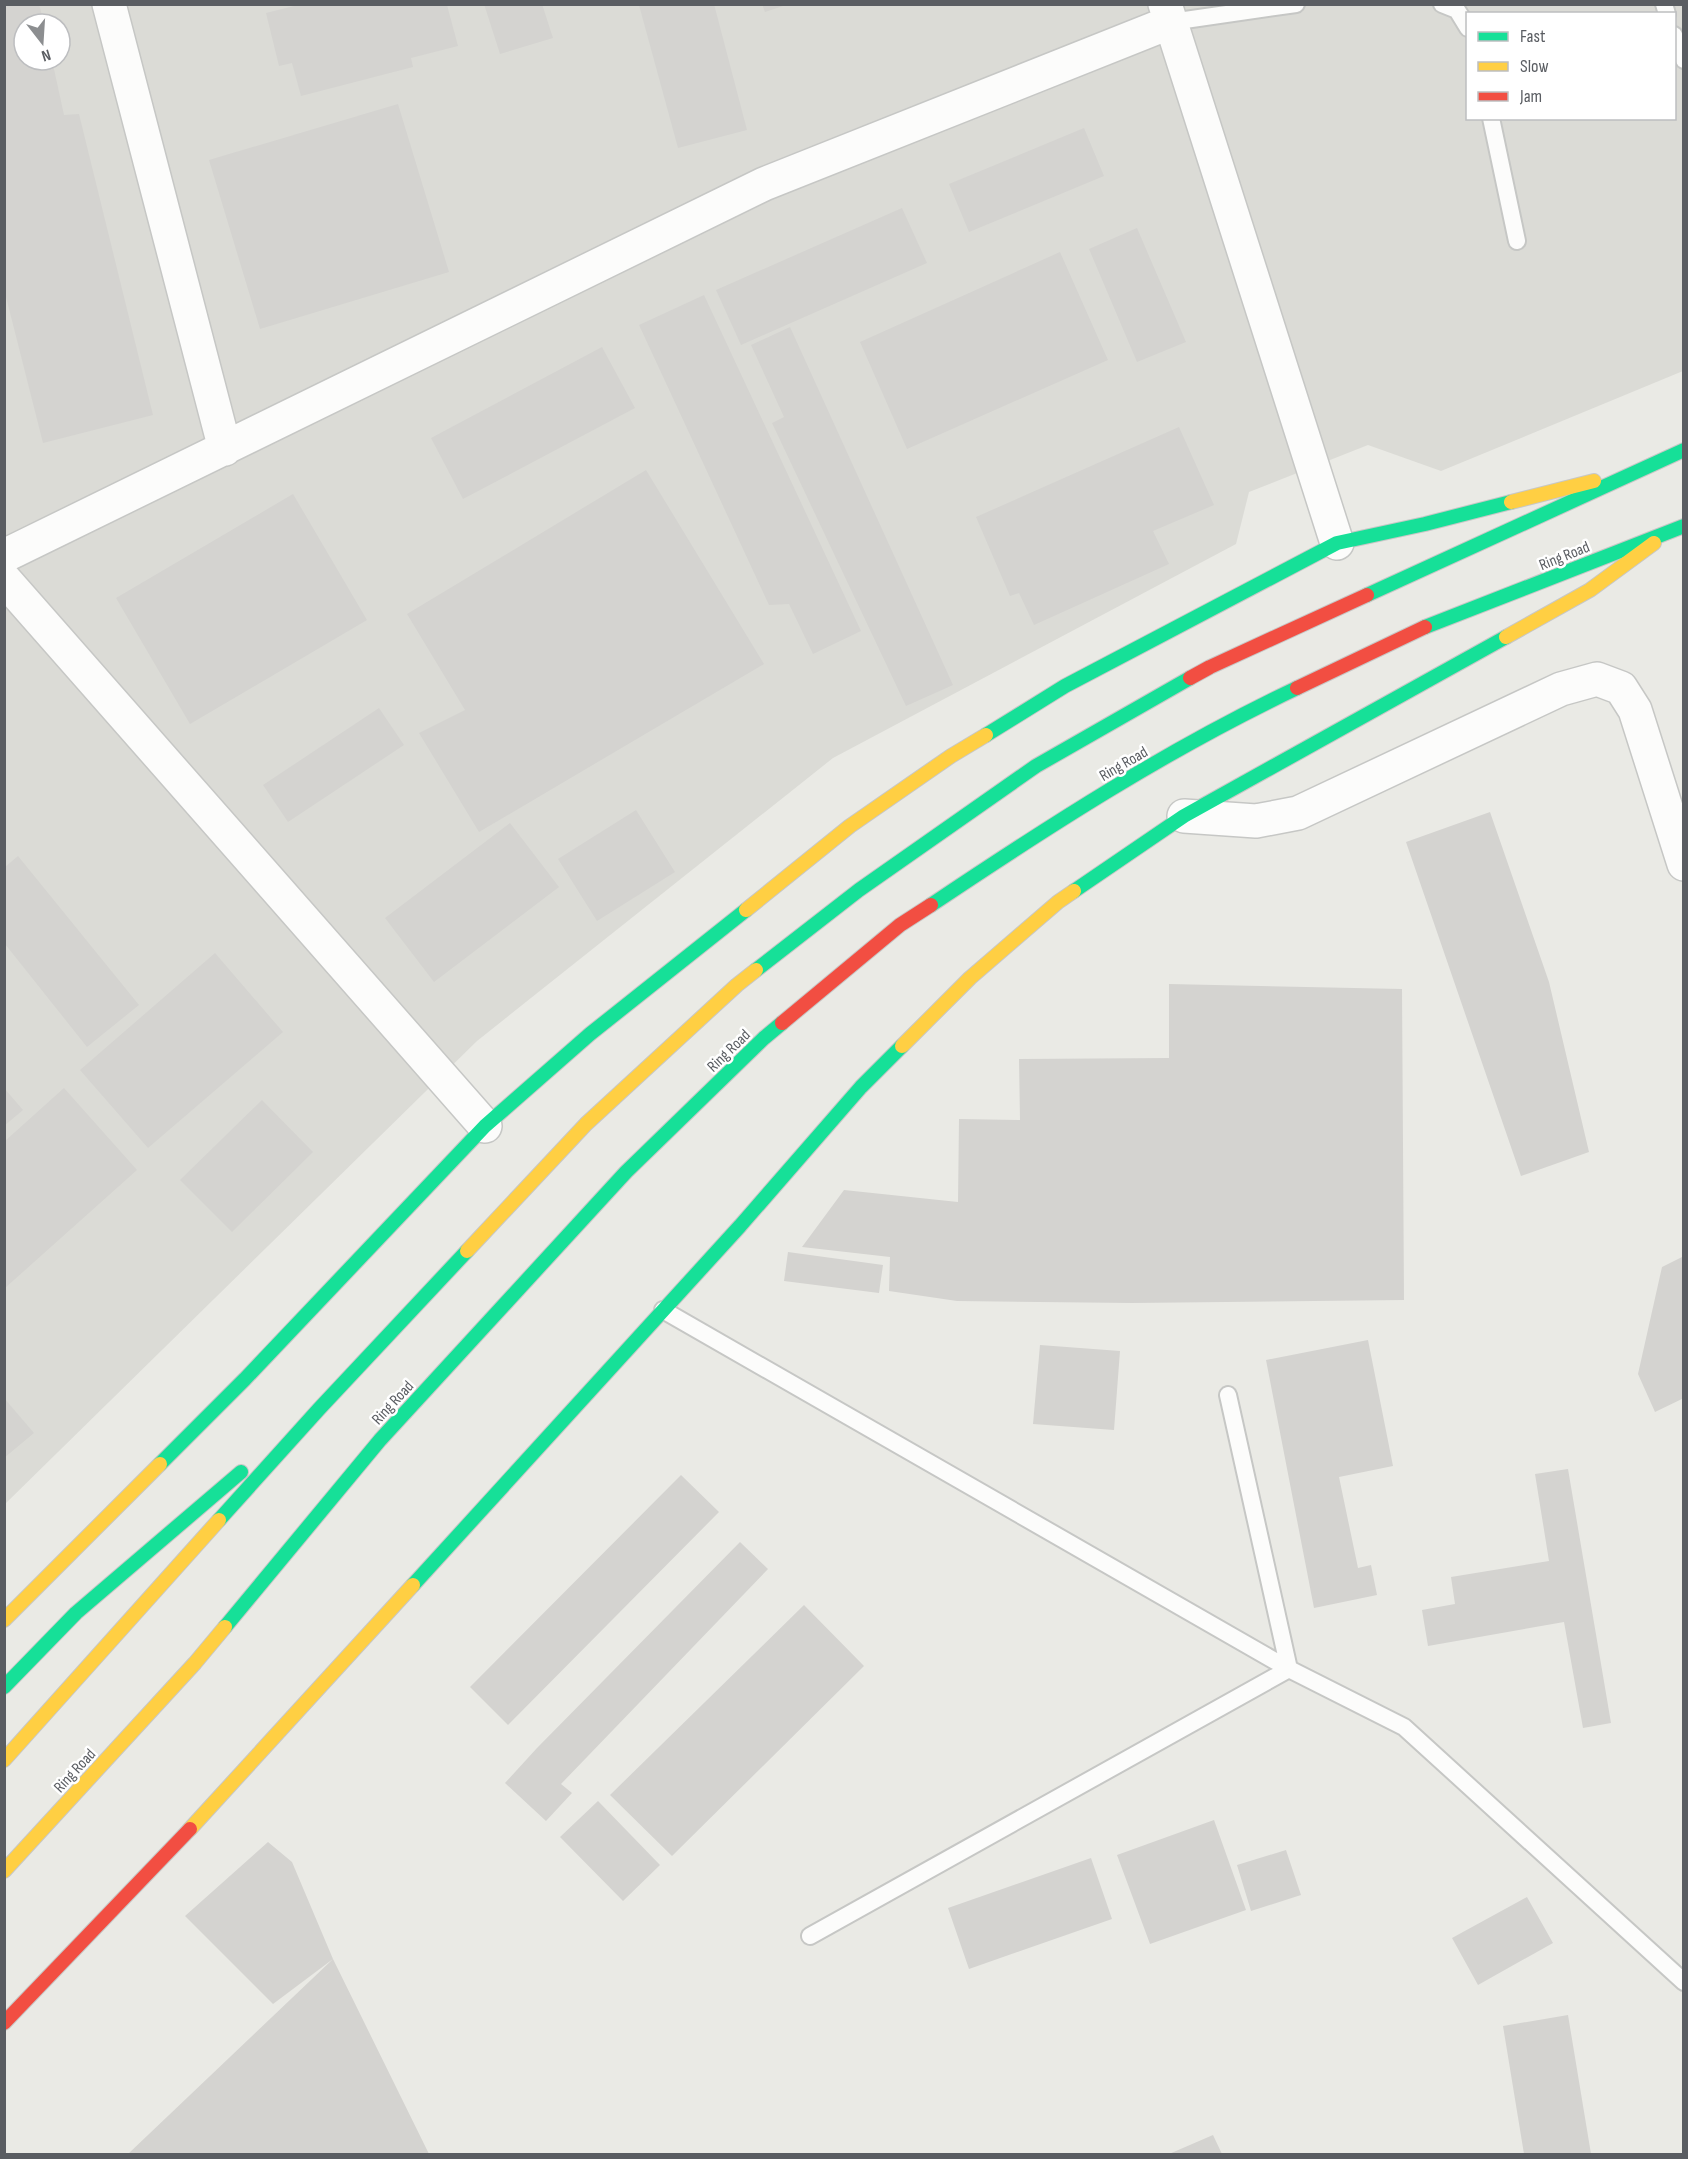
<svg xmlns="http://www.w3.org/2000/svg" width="1688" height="2159" font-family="'Sofia Sans Condensed',sans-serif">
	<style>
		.industrial { fill: #dbdbd6; fill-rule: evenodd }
		.building { fill: #d4d3d0 }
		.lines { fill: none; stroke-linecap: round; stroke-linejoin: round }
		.lane-casing { stroke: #c6c7c5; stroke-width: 20 }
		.street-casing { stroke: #c6c7c5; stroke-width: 36 }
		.fast-casing { stroke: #c7c7c6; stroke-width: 16 }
		.slow-casing { stroke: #c7c7c6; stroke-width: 16 }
		.jam-casing { stroke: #c7c7c6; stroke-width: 16 }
		.lane { stroke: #fcfcfb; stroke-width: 16 }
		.street { stroke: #fcfcfb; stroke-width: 33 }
		.fast { stroke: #16e098; stroke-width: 14 }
		.slow { stroke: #ffcf43; stroke-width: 14 }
		.jam { stroke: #f24e42; stroke-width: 14 }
		.labels { text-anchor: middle; stroke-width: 5; stroke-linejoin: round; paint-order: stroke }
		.street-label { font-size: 16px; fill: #5a5d62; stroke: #fff }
	</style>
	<rect width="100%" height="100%" fill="#eaeae5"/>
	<path class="industrial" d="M5,5H1683V371L1441,471L1368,445L1249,492L1236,544L833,758L477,1041L5,1504ZM1468,14H1674V118H1468ZM24,24H60V60H24Z"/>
	<path class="building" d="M4,4H39L44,24H24V60H52L64,115L79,114L153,415L43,443L4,289Z
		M484,4H542L553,38L500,54Z
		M643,4H714L747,130L678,148L639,5Z
		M762,4H786V5L765,12Z
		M298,5H447L458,46L411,58L413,67L301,96L292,63L279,66L266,13Z
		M398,104L449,272L260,329L209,160Z
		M1084,128L1104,176L969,232L949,184Z
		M902,208L927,263L741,345L716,290Z
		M1137,228L1186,342L1137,362L1089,249Z
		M1060,252L1108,360L907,449L860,342Z
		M704,295L861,631L813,654L789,604L769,605L639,325Z
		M790,327L953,685L906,706L772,423L784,417L751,345Z
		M602,347L635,408L463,499L431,438Z
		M1179,427L1214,505L1153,531L1169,564L1034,625L1019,593L1010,596L976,517Z
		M646,470L764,664L479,832L419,733L465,710L407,614Z
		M293,494L367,620L190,724L116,598Z
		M379,708L404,745L288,822L263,785Z
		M636,810L675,872L597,921L558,859Z
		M1490,812L1549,982L1589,1152L1521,1176L1406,842Z
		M510,823L559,887L434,982L385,918Z
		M18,856L139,1005L87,1047L5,944V867Z
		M215,953L283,1032L148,1148L80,1070Z
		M1169,984L1402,989L1404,1300L1132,1303L957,1301L889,1291L890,1257L802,1247L844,1190L958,1202L959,1119L1020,1120L1019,1059L1169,1058Z
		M4,1088L23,1110L4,1126Z
		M64,1088L137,1170L5,1288V1141Z
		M262,1100L313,1152L232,1232L180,1180Z
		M788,1252L883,1265L879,1293L784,1281Z
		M1684,1256V1398L1655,1412L1638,1374L1662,1267Z
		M1368,1340L1393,1466L1339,1477L1358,1568L1371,1565L1377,1595L1314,1608L1266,1360Z
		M1040,1345L1120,1351L1114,1430L1033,1424Z
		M4,1398L34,1433L4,1458Z
		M1568,1469L1611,1723L1583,1728L1564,1622L1428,1646L1422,1610L1455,1604L1451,1577L1549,1561L1535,1474Z
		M681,1475L719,1512L508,1725L470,1687Z
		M740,1542L768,1569L561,1784L572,1793L546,1821L505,1783L537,1748Z
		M804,1605L864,1666L672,1856L610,1795Z
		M598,1801L660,1865L623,1901L560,1837Z
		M1214,1820L1246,1910L1150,1944L1117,1855Z
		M268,1842L292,1862L333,1959L429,2154H128L333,1959L273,2004L185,1916Z
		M1286,1850L1301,1895L1251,1911L1237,1865Z
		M1091,1858L1112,1919L969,1969L948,1908Z
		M1527,1897L1553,1943L1478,1985L1452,1938Z
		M1568,2015L1591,2154H1524L1503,2026Z
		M1213,2135L1222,2154H1169Z"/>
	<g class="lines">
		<g class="lane-casing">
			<path id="lane" d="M1442,4L1457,10L1468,28
				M1664,4L1667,14
				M1171,22L1296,4
				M1674,35L1684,60
				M1491,118L1517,241
				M663,1310L1289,1669L1404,1727L1684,1982
				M1228,1395L1289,1669
				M810,1936L1289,1669"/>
		</g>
		<g class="street-casing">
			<path id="street" d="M109,4L225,449
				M1165,4L1337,543
				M4,556L764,184L1171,22
				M4,579L485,1126
				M1184,816L1256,821L1298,813L1561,689L1597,679L1621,688L1635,710L1684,864"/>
		</g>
		<g class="fast-casing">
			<path id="fast" d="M1367,595L1684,450
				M1425,627L1684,526
				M986,735L1065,686L1337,543L1425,524L1511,502
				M1074,891L1184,816L1506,637
				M931,905C1049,826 1168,749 1297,688
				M756,970L859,890L1036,766L1190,678
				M160,1464L245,1379L485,1126L590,1034L746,910
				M219,1520L319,1409L467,1251
				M413,1585L740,1226L861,1087L902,1046
				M225,1627L380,1440L626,1172L764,1038L782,1023
				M4,1687L76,1613L241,1472"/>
		</g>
		<g class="slow-casing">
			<path id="slow" d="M1511,502L1594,481
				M1506,637L1590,590L1654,543
				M746,910L850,826L951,756L986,735
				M902,1046L970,978L1058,902L1074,891
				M467,1251L586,1124L737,985L756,970
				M4,1620L160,1464
				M4,1760L219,1520
				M190,1829L413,1585
				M4,1871L195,1663L225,1627"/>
		</g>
		<g class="jam-casing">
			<path id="jam" d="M1190,678L1210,667L1367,595
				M1297,688L1425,627
				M782,1023L900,925L931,905
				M4,2023L190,1829"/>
		</g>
		<use href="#lane" class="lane"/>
		<use href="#street" class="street"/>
		<use href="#fast" class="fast"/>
		<use href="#slow" class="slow"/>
		<use href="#jam" class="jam"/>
	</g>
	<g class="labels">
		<g class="street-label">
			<text transform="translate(1564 555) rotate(-22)" y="6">Ring Road</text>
			<text transform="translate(1123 763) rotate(-30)" y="6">Ring Road</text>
			<text transform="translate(728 1050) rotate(-44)" y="6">Ring Road</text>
			<text transform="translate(392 1402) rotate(-47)" y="6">Ring Road</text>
			<text transform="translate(74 1770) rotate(-47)" y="6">Ring Road</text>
		</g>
	</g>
	<rect width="1688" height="2159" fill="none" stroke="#5a5d62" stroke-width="12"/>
	<rect x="1466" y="12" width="210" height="108" fill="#ffffff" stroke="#bdbec0" stroke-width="1.5"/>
	<rect x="1478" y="32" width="30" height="9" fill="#16e098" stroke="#bdbec0" stroke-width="1.5"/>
	<text x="1520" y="42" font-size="18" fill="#5a5d62">Fast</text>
	<rect x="1478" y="62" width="30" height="9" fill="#ffcf43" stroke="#bdbec0" stroke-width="1.5"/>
	<text x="1520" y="72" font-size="18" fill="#5a5d62">Slow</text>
	<rect x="1478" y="92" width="30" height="9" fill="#f24e42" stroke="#bdbec0" stroke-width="1.5"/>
	<text x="1520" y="102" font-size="18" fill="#5a5d62">Jam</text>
	<g transform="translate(42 42) rotate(163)"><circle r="28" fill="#ffffff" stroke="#bdbec0" stroke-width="1.5"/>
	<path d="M0-4.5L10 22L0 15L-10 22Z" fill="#8c8e90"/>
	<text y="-9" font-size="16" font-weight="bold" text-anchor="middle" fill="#5a5d62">N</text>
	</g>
</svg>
